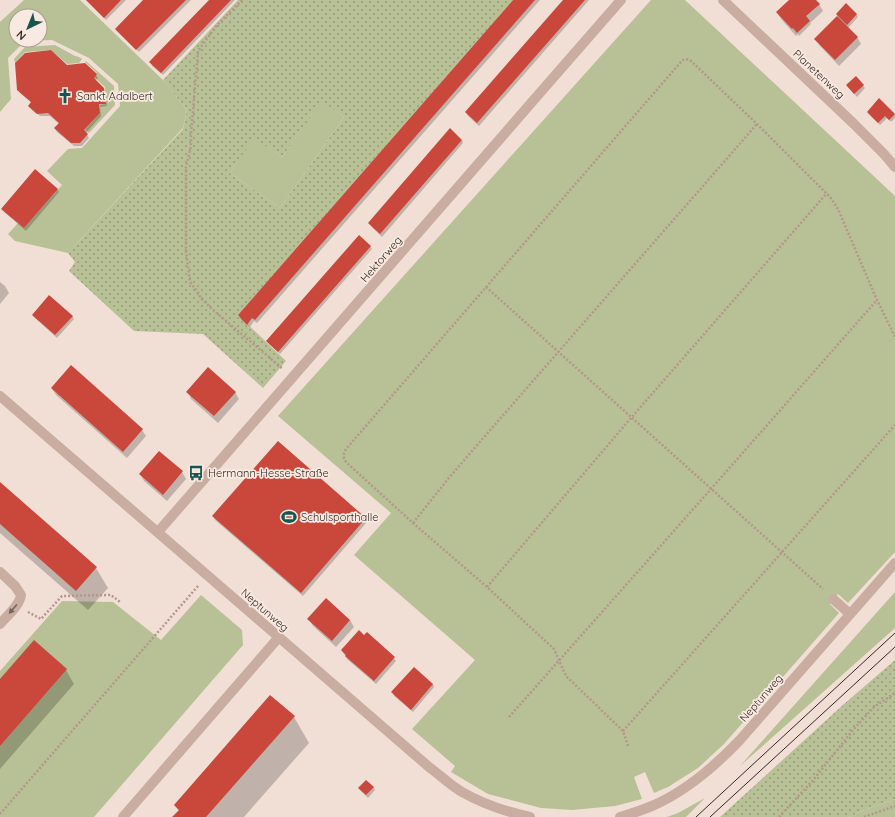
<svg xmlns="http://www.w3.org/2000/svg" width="895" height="817" font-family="Quicksand,sans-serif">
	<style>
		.green { fill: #b8c095; fill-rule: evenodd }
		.park { fill: url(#park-dots); fill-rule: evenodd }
		.shadow { fill: #0003 }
		.building { fill: #c9473b }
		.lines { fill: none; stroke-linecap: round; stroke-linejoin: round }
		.path { stroke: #b4978c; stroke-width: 2.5; stroke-dasharray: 2 2; stroke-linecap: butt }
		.minor { stroke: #c9ada1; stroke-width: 10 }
		.tram { stroke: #332724; stroke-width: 1 }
		.oneway { fill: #76635c }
		.labels { text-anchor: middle; stroke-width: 3.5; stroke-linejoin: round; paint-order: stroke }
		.street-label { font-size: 11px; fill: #332724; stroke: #f9eae1 }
		.poi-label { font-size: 11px; fill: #332724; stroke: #f9eae1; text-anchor: start }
	</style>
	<defs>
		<pattern id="park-dots" width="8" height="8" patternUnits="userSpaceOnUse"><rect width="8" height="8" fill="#b8c095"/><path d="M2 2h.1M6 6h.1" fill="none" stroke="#969c79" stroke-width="1.8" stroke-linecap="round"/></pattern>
	</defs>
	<rect width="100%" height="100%" fill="#f1dfd5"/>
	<path class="green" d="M24,0H80L163,80L187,110L183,128L68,253L15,241L8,234L18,223L24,228L62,185L47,171L68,149L82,148L120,106L118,84L89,58L52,40L25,41L8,58L11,99L0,112V22ZM16,16H40V40H16Z
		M651,0H685L895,196V552L848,603L838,594L830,604L839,613L724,744L698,768L668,787L654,793L645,772L634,777L642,799L615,806L572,810L541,808L488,794L451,772L455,766L412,729L475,660L354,555L391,513L278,416Z
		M55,45L75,56L79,57L82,59L79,63L67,64L51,50L25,52L15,63L14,59L25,47Z
		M86,61L114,86L115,105L89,133L85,130L100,113V105L106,104L105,87L94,77L97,73L85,62Z
		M322,100L344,117L280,208L230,173L254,137L282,157Z
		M895,592V628L740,766Z
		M201,595L242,630L243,645L94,817H0V671L62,601L113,602L161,640Z
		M705,798L686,817H667L678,813Z
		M895,799V817H849L867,809Z"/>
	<path class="park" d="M238,0H513L238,315L286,361L263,388L203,334L134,331L69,271L75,262L68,253L183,129L187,110L163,80ZM322,101L344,117L280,208L230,173L254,138L282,157Z
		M895,660V799L867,809L849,817H720L844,704Z"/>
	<path class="shadow" d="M86,0H126L106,20Z
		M145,0H191L139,52L118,32Z
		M211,0H235L163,75L152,66L151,63Z
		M514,0H540L257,323L254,321L250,327L241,319L239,315Z
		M565,0H589L479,126L468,116L466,112Z
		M790,0H815L819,4L823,11L810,23L811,24L799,36L798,34L796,36L781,19L777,12Z
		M837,14H856L858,17L848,28L857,37L861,44L839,66L820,46L816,39L838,17Z
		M67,66L96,75L98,78L95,81L103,88L105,92L107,106L100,107L101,116L86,133L89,138L82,146H74L57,132L55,129L59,124L50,116H40L31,109L32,103L20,93L18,89Z
		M856,77L865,88L857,97L847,86Z
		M868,112L895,114V118L891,122L887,118L880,125L870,115Z
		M462,140L463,143L382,237L371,226L369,223Z
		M57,189L59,192L26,231L4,212L3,209Z
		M370,246L372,249L280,354L269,344L267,341Z
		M0,282L5,286L9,293L0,304Z
		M33,315L72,316L74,319L57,338L35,318Z
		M52,388L142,430L146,436L127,458L56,395Z
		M188,392H235L239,399L218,423L191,399Z
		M182,472L186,479L167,501L144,481L140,474Z
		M0,484L96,568L108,588L88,610L0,533Z
		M213,516L365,519L367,522L303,596L215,520Z
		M309,619L350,620L354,627L336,647L313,626Z
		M34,642L66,670L74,684L0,769V681Z
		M342,651L394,658L396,661L376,684L348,660Z
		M433,684L434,687L413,712L394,696L393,693Z
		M294,717L309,743L244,817H174L179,811L175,805Z
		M373,787L375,790L368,798L361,791L359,788Z"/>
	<path class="building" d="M86,0H121L104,18Z
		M143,0H186L136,50L115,29Z
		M209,0H231L161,73L149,62Z
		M513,0H535L255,320L252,318L247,325L238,315Z
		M563,0H585L477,123L465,112Z
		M789,0H816L820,4L806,16L810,21L797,33L793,28L792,29L776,12Z
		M846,3L857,14L847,25L836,14Z
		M837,16L858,37L835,60L814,39Z
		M51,50L67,65L85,63L97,74L94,78L104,88L106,104H99L100,113L84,130L88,134L80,143H71L54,128L59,123L48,113L37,114L28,106L31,102L17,90L15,63L25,53Z
		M856,76L864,85L854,94L846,85Z
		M879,98L895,114L889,120L885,116L878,123L867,112Z
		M450,128L462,140L380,234L368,223Z
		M35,169L58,189L24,228L1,209Z
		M359,235L371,246L278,352L266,341Z
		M49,295L73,316L55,335L32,315Z
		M71,365L143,429L123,452L51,388Z
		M208,367L236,392L214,416L186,392Z
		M278,441L366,518L301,593L212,516Z
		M159,451L183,471L163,495L139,474Z
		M0,482L97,567L76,591L0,524Z
		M326,598L350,620L332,641L307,619Z
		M359,630L364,635L367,632L395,657L374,681L345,656L346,655L341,650Z
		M34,640L67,669L0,746V679Z
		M414,667L433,684L411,710L391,692Z
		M270,695L295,716L206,817H172L179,810L174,805Z
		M366,780L374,787L366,795L358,788Z"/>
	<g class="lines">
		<path class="path" d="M242,0L217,25L198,51L191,135V146L186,167V251L190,282L197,291L201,298L213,310L283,369
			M486,287L823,589
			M413,523L448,479L485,436L757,124
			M487,587L631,418L827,193
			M28,612L41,619L62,596L111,595L120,602
			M509,717L711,489L877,300
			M623,731L895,425
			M628,746L623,731L566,676L554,649L487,587L413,523L347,463C343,459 343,454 346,449L680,63C683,59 687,58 691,61L757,124L830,197L838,209L877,300L895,337
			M0,814L198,586
			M779,817L814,779L853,730L874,707L895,693
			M864,817L895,806"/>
		<path class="minor" d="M723,0L853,123L884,154L895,167
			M0,396L429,767C440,775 450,785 462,792C483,804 507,812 530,817
			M158,532C313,356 466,177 621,0
			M0,572L15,586L21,595C20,605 7,616 0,624
			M833,599L850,614
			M123,817L279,637
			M620,817C631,814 642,810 652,806C685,792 714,767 739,741L895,563"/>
		<path class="tram" d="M696,817L895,633
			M710,817L895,647"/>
	</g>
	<defs><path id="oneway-solid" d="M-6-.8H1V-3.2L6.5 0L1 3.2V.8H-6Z"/></defs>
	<use class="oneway" href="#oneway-solid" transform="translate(13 609) rotate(131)"/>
	<defs>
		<g id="church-bare" transform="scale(1.2)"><path d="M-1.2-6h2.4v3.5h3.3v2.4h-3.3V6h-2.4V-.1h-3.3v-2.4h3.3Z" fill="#19554f" stroke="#f9eae1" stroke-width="2.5" paint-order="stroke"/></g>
		<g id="bus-bare" transform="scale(1.2)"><path d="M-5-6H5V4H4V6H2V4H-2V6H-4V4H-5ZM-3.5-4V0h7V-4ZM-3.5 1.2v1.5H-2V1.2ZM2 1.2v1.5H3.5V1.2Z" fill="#19554f" stroke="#f9eae1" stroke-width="2.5" paint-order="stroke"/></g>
		<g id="stadium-bare" transform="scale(1.2)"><path d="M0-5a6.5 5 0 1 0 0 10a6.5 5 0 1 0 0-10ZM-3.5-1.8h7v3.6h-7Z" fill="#19554f" stroke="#f9eae1" stroke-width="2.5" paint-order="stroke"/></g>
	</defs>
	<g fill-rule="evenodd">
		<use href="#church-bare" x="65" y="96"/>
		<use href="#bus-bare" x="196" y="473"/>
		<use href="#stadium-bare" x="289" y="517"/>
	</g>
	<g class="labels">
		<g class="street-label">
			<text transform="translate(819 74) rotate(43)" y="4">Planetenweg</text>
			<text transform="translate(381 259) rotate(-49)" y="4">Hektorweg</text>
			<text transform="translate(265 610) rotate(41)" y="4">Neptunweg</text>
			<text transform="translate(761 698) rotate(-49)" y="4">Neptunweg</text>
		</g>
		<g class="poi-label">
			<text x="77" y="100">Sankt Adalbert</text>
			<text x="208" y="477">Hermann-Hesse-Straße</text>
			<text x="301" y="521">Schulsporthalle</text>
		</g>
	</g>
	<g transform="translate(28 28) rotate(223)"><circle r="19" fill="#f9eae1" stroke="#aa9c95"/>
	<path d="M0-3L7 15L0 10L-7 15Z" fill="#19554f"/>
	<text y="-6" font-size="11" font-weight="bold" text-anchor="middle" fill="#332724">N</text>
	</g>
</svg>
